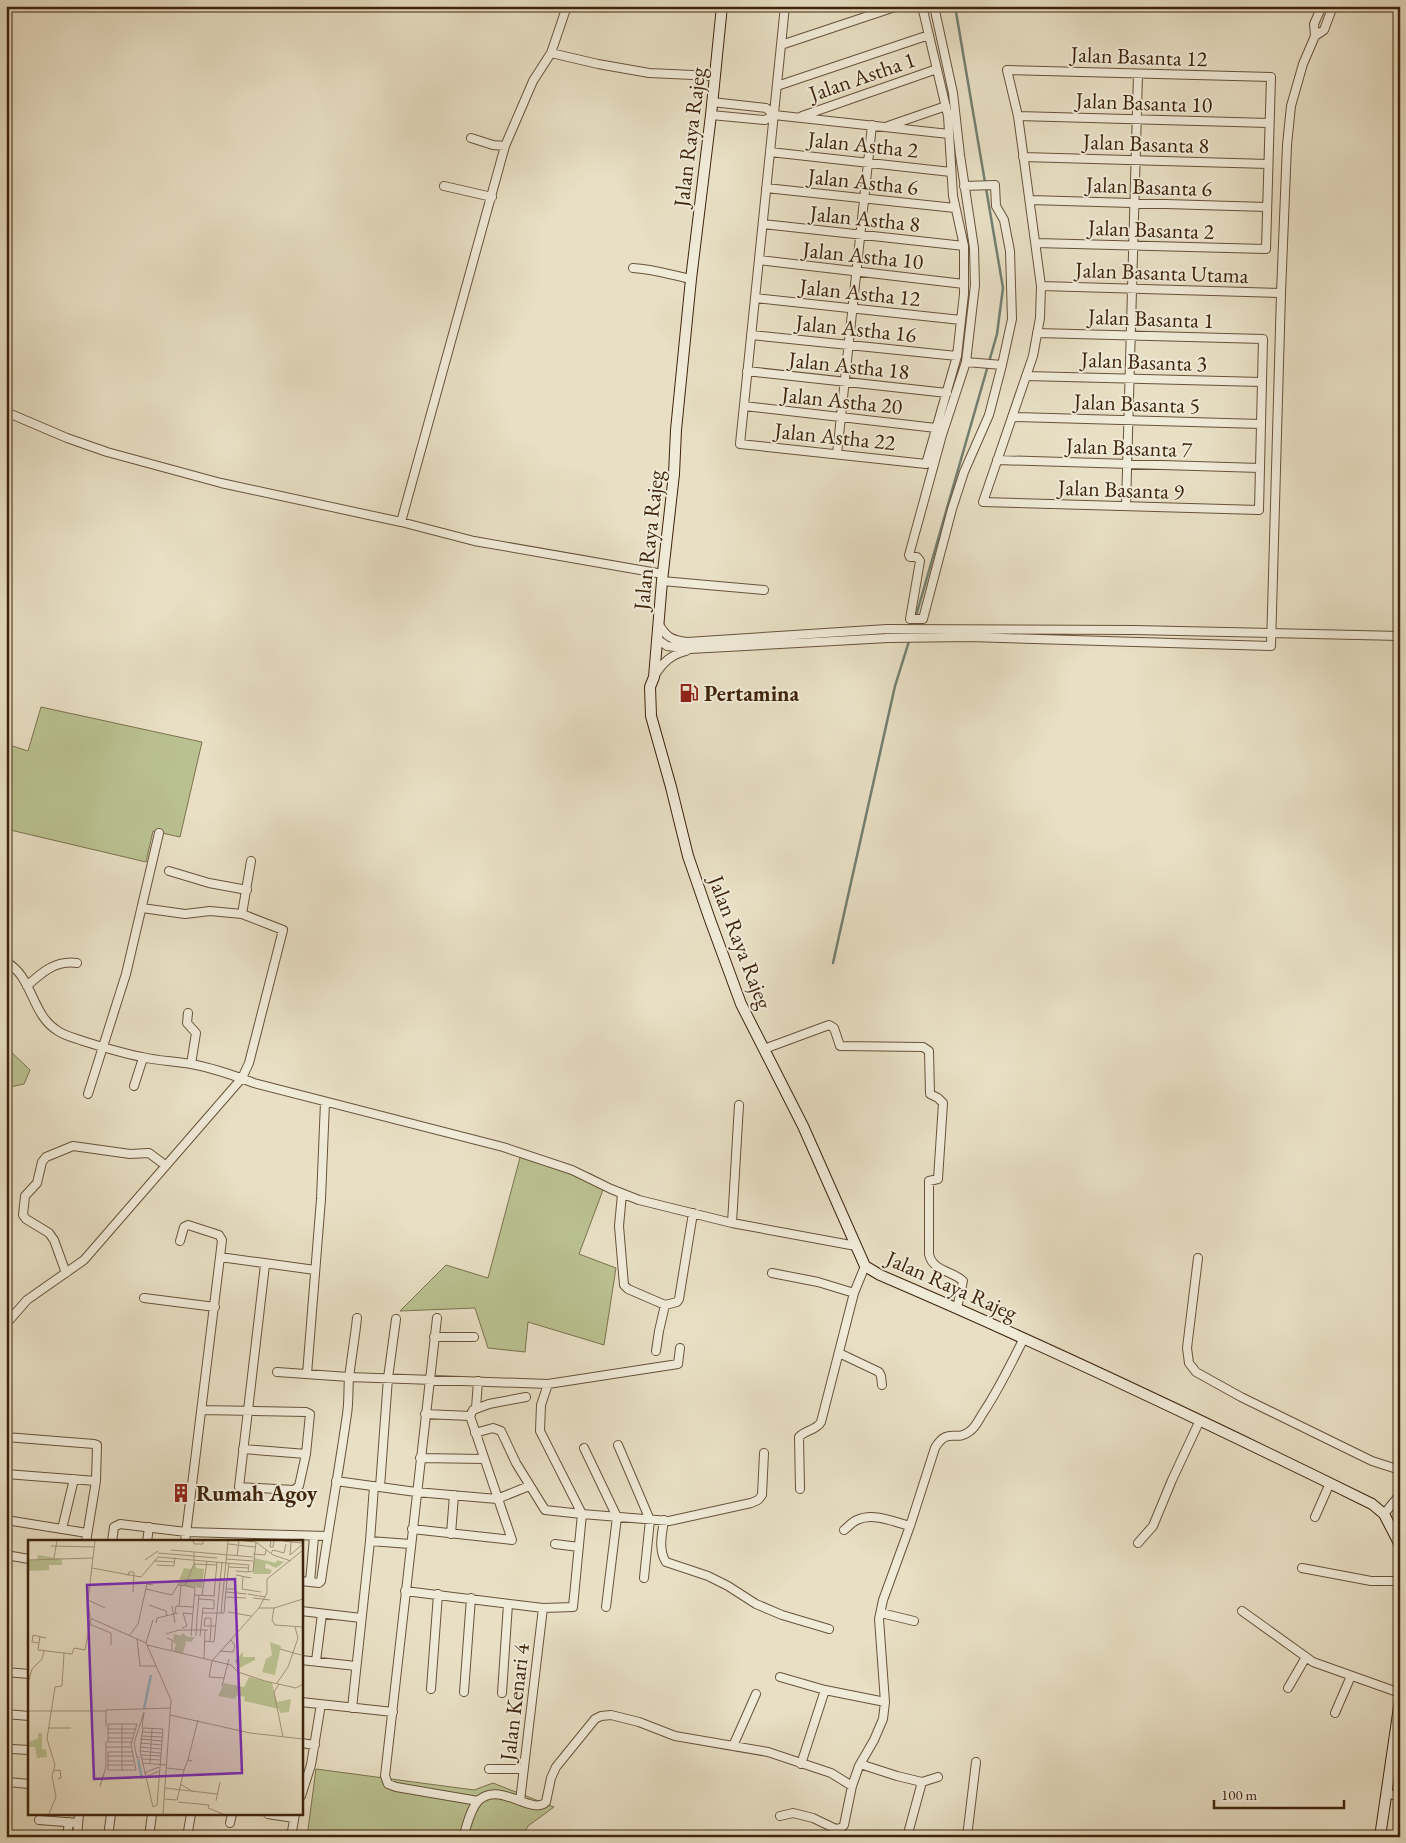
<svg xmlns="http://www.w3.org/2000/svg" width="1406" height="1843" font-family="'EB Garamond',serif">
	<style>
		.green { fill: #bac191; stroke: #7c724e }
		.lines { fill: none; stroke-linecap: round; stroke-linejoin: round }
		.stream { stroke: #737f71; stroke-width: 2.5 }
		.street-casing { stroke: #685339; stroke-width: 10 }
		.secondary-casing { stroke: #3e240b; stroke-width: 12 }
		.street { stroke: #f0ead9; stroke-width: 8 }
		.secondary { stroke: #f0ead9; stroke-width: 10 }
		.labels { text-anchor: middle; stroke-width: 4; stroke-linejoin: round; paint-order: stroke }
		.street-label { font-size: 22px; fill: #3e240b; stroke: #f0ead9 }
		.poi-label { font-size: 22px; font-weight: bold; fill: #3e240b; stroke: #f0ead9; text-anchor: start }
		.inset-river { fill: none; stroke: #97bcb5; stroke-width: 2.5 }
		.inset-road { fill: none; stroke: #a4947a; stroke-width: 1 }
		.view { fill: #7b2cbf; fill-opacity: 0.15; stroke: #7b2cbf; stroke-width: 2.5 }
		.inset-edge { fill: none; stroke: #3e240b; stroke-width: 2.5 }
	</style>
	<rect width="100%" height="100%" fill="#e8dfc4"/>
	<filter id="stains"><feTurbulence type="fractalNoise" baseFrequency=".004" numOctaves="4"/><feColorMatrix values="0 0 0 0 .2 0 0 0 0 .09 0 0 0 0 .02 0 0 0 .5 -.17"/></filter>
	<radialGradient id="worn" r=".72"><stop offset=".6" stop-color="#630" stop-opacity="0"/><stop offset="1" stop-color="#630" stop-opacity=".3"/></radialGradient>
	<path class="green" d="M41,707L202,742L180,837L153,831L146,862L6,829V744L28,751Z
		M6,1047L30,1070L24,1084L6,1088Z
		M522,1150L591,1174L606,1182L579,1254L616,1268L604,1345L528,1322L525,1352L488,1348L475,1308L400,1311L446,1265L488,1278Z
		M316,1769L474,1790L493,1783L554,1807L528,1826L522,1837H307Z"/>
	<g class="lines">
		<path class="stream" d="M916,616L997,334L1003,288L955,6
			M833,963L895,686L910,638"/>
		<g class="street-casing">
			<path id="street" d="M785,6L740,444L926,464L957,356L964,294V246L953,196L948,116L922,6
				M934,6L953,93L960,155L974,248L975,285L966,362L942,435L909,555L910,557H917L920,561L910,619H923L952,509L964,472L989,415L1002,365L1012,319L1010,251L1004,220L996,206L995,185L964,186
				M1315,36L1324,30L1333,6
				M781,45L898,6
				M551,53L598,64L649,73L715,76
				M777,86L929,35
				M712,102L766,108L774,115
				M711,115L765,120L774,115
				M774,115L949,134
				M802,116L937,69
				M1018,116L1269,123
				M888,126L946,106
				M471,138L493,145L505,146L533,81L551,53L567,6
				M770,152L951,172
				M1023,157L1268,164
				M444,186L492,197
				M766,188L955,208
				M1030,200L1267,207
				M763,224L964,246
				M1036,243L1266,249L1271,77L1007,70L1018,116L1041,286L1040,318L1033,356L983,502L1259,510L1263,339L1037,333
				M759,260L964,284
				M633,268C653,269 671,275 691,279
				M1041,286L1281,293
				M755,298L961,320
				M751,335L957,356
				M966,362L1002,365
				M747,371L947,393
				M1026,376L1262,382
				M744,406L936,428
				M6,412L67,438L107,452L221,483L401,522L474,541L663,574
				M1012,417L1261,424
				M837,454L872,125
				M997,460L1260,468
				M1126,506L1138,74
				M401,522L505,146
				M662,581L764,590
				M658,623C666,637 671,640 687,642L887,629L1134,630L1400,636
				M657,639L667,646L690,649L888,638L970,637L1271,646L1281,293L1287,145L1291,106L1303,64L1315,36L1314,24L1322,6
				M655,675C663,662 671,655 686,651
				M169,871L209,883L247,890
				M242,914L251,861
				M6,962C33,976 31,1015 58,1031C65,1036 75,1038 83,1041C102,1047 122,1053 142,1057C158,1061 175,1061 191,1064C213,1068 233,1075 254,1083L503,1147L572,1170L611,1189L639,1200L732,1223L856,1246
				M27,986C42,972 56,960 77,963
				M188,1013L187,1023L196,1033L191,1064
				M764,1049L829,1025L834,1028L840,1046L923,1047L929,1051L930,1094L938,1098L943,1103L938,1179L929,1181V1254C932,1271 953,1271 963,1281L957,1308
				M134,1086L143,1058
				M88,1094L126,974L159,833
				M622,1194L619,1226L624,1285L628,1289L665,1305L677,1302L679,1299L693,1213
				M732,1223L739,1105
				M180,1241L184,1227L188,1225L219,1235L222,1240L220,1257
				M1198,1258L1187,1348L1189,1363L1196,1372L1241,1397L1372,1461L1400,1470
				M66,1273L54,1240L49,1233L26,1219L23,1215L25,1196L37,1183L42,1162L46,1157L73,1146L130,1154L149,1153L165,1165
				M772,1273L818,1282L854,1293
				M144,1298L215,1307
				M437,1318L385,1776L388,1784L396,1787L478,1801
				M6,1324L27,1300L84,1260L242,1078L249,1063L283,930L242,914L210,911L185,914L142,908
				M434,1337H474
				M656,1351L659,1331L665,1305
				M839,1353L879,1372L881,1376L882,1385
				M277,1372L349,1377L548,1384L678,1364L680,1348
				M307,1374L321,1199L325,1102
				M548,1384L541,1405L540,1431L582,1514
				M476,1408L478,1381
				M202,1410L306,1412L310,1414L306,1454L299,1486L294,1490L239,1487L265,1265
				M425,1414L470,1416
				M475,1433L493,1428L501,1431L516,1463L545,1510L582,1514
				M6,1437L94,1444L97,1445L96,1481L86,1542
				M618,1445L650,1520L644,1578
				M584,1448L617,1517L606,1607
				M243,1449L306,1454
				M420,1458L484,1459
				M6,1474L96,1481
				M336,1481L416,1492L497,1499L529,1486
				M380,1487L388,1378L396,1319
				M800,1489L799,1437C805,1430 817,1430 821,1422L854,1293L865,1266
				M1384,1514L1398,1497L1400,1492
				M1315,1517L1330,1483
				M6,1520L87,1533
				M664,1520C662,1534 658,1550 666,1562L708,1576L728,1586L756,1604L782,1615L829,1629
				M62,1529L74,1479
				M412,1529L512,1540L470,1416L473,1410L489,1404L526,1397
				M844,1530C848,1527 852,1522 857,1520C873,1512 894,1522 910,1526
				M451,1534L454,1495
				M370,1541L410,1544
				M112,1542L114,1527L120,1524L186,1532L327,1536
				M147,1542L149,1527
				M185,1542L220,1257L315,1270
				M1138,1543L1153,1526L1172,1480L1200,1420
				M555,1544L579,1547
				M6,1555L29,1559
				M1302,1568L1371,1581H1400
				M301,1581L319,1583L321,1581C329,1525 339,1470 347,1414C349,1402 348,1390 349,1379C351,1359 355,1338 357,1318
				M310,1582L314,1537
				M405,1591L543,1608L573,1607L582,1514L669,1521L751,1503L758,1500L762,1495L764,1453
				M301,1611L361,1618
				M1242,1611L1313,1662L1400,1693
				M881,1613L914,1621
				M301,1660L356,1666
				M316,1661L322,1614
				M6,1672L29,1674
				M780,1677L825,1690
				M1288,1688L1306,1657
				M431,1689L438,1594
				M464,1692L471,1598
				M502,1693L508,1604
				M301,1702L393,1712
				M352,1708L370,1541L374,1486
				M1335,1713L1351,1676
				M6,1714L29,1716
				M301,1743L315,1745
				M733,1746L756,1694
				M12,1749L29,1750
				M801,1764L825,1690L885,1702
				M860,1764L897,1776L922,1782L938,1777
				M489,1769H523
				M8,1782L29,1784
				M1387,1793L1400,1797
				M301,1796L311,1765L321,1704
				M520,1801L543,1608
				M268,1814L294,1818
				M780,1816L793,1813L813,1818L836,1829L841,1828L844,1825L852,1786L859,1766L874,1740L883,1719L885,1702L879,1619L883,1600L910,1526L935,1448C948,1426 956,1443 970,1431C976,1427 979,1419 983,1413C999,1389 1011,1364 1024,1338
				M39,1820L78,1823
				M230,1823L232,1814
				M67,1837L69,1822
				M77,1837L79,1814
				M108,1837L111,1814
				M149,1837L152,1814
				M187,1837L191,1814
				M291,1837L295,1814
				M463,1837C467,1826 470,1809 479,1800C501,1781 532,1816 546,1802L551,1778L556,1767L595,1719L601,1716L611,1715L639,1722L675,1736L768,1752L831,1773L852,1786
				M907,1837L922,1782
				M967,1837L976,1762"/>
		</g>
		<g class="secondary-casing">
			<path id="secondary" d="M722,6L711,115L691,279L676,430L674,474L662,581L654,677L650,687L651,716L671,787L688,856L709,917L741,1004L803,1126L865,1266L880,1275C1046,1346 1210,1424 1372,1504L1384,1514L1400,1545
				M1380,1837L1400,1700"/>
		</g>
		<use href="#street" class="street"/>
		<use href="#secondary" class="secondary"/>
	</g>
	<defs>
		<g id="fuel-bare" transform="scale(1.5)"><path d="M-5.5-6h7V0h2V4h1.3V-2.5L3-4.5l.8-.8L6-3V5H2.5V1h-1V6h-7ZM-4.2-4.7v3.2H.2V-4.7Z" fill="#8f2418" stroke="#f0ead9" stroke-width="2.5" paint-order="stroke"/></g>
		<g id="building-bare" transform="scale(1.5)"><path d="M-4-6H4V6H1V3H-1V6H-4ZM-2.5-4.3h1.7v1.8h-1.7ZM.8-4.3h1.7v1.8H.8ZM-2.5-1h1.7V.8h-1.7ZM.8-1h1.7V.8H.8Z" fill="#8f2418" stroke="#f0ead9" stroke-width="2.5" paint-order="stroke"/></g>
	</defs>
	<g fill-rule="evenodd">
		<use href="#fuel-bare" x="689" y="693"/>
		<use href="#building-bare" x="181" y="1493"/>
	</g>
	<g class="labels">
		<g class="street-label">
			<text transform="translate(1139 56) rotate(2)" y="8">Jalan Basanta 12</text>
			<text transform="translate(862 76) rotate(-19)" y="8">Jalan Astha 1</text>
			<text transform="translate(1144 102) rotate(2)" y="8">Jalan Basanta 10</text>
			<text transform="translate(689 137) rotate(-83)" y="8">Jalan Raya Rajeg</text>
			<text transform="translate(1146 143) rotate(2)" y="8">Jalan Basanta 8</text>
			<text transform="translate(863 144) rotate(6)" y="8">Jalan Astha 2</text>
			<text transform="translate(863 181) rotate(6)" y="8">Jalan Astha 6</text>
			<text transform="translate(1149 186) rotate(2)" y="8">Jalan Basanta 6</text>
			<text transform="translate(865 218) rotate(6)" y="8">Jalan Astha 8</text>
			<text transform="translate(1151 229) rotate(2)" y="8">Jalan Basanta 2</text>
			<text transform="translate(863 255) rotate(6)" y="8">Jalan Astha 10</text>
			<text transform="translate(1162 272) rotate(2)" y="8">Jalan Basanta Utama</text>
			<text transform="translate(860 292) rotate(6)" y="8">Jalan Astha 12</text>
			<text transform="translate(1151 318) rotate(2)" y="8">Jalan Basanta 1</text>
			<text transform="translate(856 328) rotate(6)" y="8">Jalan Astha 16</text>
			<text transform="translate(1144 361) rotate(2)" y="8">Jalan Basanta 3</text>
			<text transform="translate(849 365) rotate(6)" y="8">Jalan Astha 18</text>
			<text transform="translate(842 400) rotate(6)" y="8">Jalan Astha 20</text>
			<text transform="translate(1137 403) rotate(2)" y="8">Jalan Basanta 5</text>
			<text transform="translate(835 436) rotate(6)" y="8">Jalan Astha 22</text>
			<text transform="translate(1129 447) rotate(2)" y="8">Jalan Basanta 7</text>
			<text transform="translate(1121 489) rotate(2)" y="8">Jalan Basanta 9</text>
			<text transform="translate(648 540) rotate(-84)" y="8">Jalan Raya Rajeg</text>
			<text transform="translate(741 942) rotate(69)" y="8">Jalan Raya Rajeg</text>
			<text transform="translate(952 1285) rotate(24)" y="8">Jalan Raya Rajeg</text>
			<text transform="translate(514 1702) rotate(-83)" y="8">Jalan Kenari 4</text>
		</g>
		<g class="poi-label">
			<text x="704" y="701">Pertamina</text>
			<text x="196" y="1501">Rumah Agoy</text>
		</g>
	</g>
	<g transform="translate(28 1540)">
		<rect width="275" height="275" fill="#e8dfc4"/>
		<path d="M10,15L34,19V25H21V30L0,31V20H9ZM226,18L248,23L249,20L256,22L248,28L238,23L237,28L244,30L242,34H225ZM167,22L168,28L176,29L174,48L149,45L156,28L163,29ZM154,93L160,97H167L163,102L158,101L155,114L146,111L148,104L145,102L146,94L153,96ZM242,102L253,106L247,135L234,132L238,119L244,115ZM215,112V117H227V120L211,128L207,121ZM221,137L244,143L249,162L263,159L261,172L252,173L251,169L216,161L217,157L209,155L207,159L190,156L196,143L216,147ZM10,193H14V209H18L19,217L9,218L7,207H1V202L10,198Z" fill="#bac191"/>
		<path class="inset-river" d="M116,169L123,135M110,219L114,239"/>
		<path class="inset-road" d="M67,1L60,60L62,78L118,103L143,160L135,274M165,1L166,4H175V1M216,1L228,2L245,15L263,21M243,1L242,7H245L246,1M255,1L274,3M263,2L262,15L275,4M200,4L227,7M23,6L67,7M143,10L225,17M130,13L189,18M243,13L245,10L256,13L258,4M225,14L237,15L238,10M209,16L211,1M130,17L221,25M26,18L29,1M198,19L225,21M0,20L65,18M117,20L130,11M126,21L147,22M166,24L189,25M129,25L146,26L147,17M201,27L221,28M64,28L113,37L130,17M208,31L220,32L221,25M220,32L225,31L228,2M208,35L223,38M100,36L101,32H106L105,52M215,37L214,49L233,52M158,46L167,48L163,96M118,49L144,55L150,45L157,46L166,24V12M198,49L201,23M198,52L219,54M220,54L237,57M167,55L187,56M174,55L179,21M186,56L189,22M198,57L218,58M225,58L242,60M171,59L186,60V69M60,60L77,68M121,65L138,71L139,76M144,66L147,83M151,66L153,46M231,68H246L244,80L247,85L275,87M246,68L275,59M200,72L223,76M147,73L148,66L165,67M174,73H196L198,49H206M193,73L200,1M169,78L171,55M128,83L129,78L150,73M61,84L83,93V105M154,88L159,86L155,73L165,74M138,94L151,90H180M12,96L10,110L44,114L46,108L57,110L63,79M101,96L110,84L119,44L125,45M168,96L169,78M172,96L175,68L186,69M139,98L144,100V110M109,99L112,126H128M176,101L186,102L194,22M182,101L183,86V78H177L176,86H188M11,103L4,102L5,95L18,98M118,103L125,80M119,105L203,125L210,132L237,141L268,148L275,144M252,109L273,115M192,111L205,112L207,106L203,100M176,118L177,90M196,138L181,137L184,121L231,68L239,53V39L275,10M249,143L260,127L270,98L267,87M0,144L4,129L14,119L16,111M251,144L246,152L255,197M194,146L201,119M0,171H78M142,175L222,193L275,199M94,184V230M78,186V170L143,168M20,188H43M115,188L135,189L129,265L125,267L112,211ZM80,189H108M114,192L134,193M80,193H106M113,196L134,197M80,198H105M112,199L134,201M104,202H80V184H109L103,204L108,230H80V212H104M112,203L134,205M78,207H103M112,207L133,209M112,211L133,213M113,215L133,216M80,216H105M112,217L109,218L106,203L116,172L114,188M114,219L133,220M160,220L170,180M80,221H106M114,223L139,225M122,223L124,189M80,225H106M139,228L156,230M25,231L32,230L33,238L30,239M116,233L131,227M76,234L72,246L78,227V201M117,237L132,231M152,244L166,252M137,248L189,254M136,259L149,260L156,230L160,220L164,221M188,261L192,242M150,262L181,265L180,268L195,274M21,274L28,257L24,236L27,225L19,199L27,147L34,146L36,113"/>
		<path class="view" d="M207,39L214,233L66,239L59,45Z"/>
		<rect width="275" height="275" class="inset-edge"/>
	</g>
	<rect width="1406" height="1843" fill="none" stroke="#e8dfc4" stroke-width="25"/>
	<rect x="8" y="8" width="1391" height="1828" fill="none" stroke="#3e240b" stroke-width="2.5"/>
	<rect x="12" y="12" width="1381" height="1818" fill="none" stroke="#3e240b"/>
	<path d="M1214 1800v8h130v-8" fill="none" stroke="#3e240b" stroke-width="2.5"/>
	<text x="1221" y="1800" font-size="15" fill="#3e240b" stroke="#f0ead9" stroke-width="4" paint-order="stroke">100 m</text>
	<rect width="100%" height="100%" filter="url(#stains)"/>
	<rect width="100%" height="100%" fill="url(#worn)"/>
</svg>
